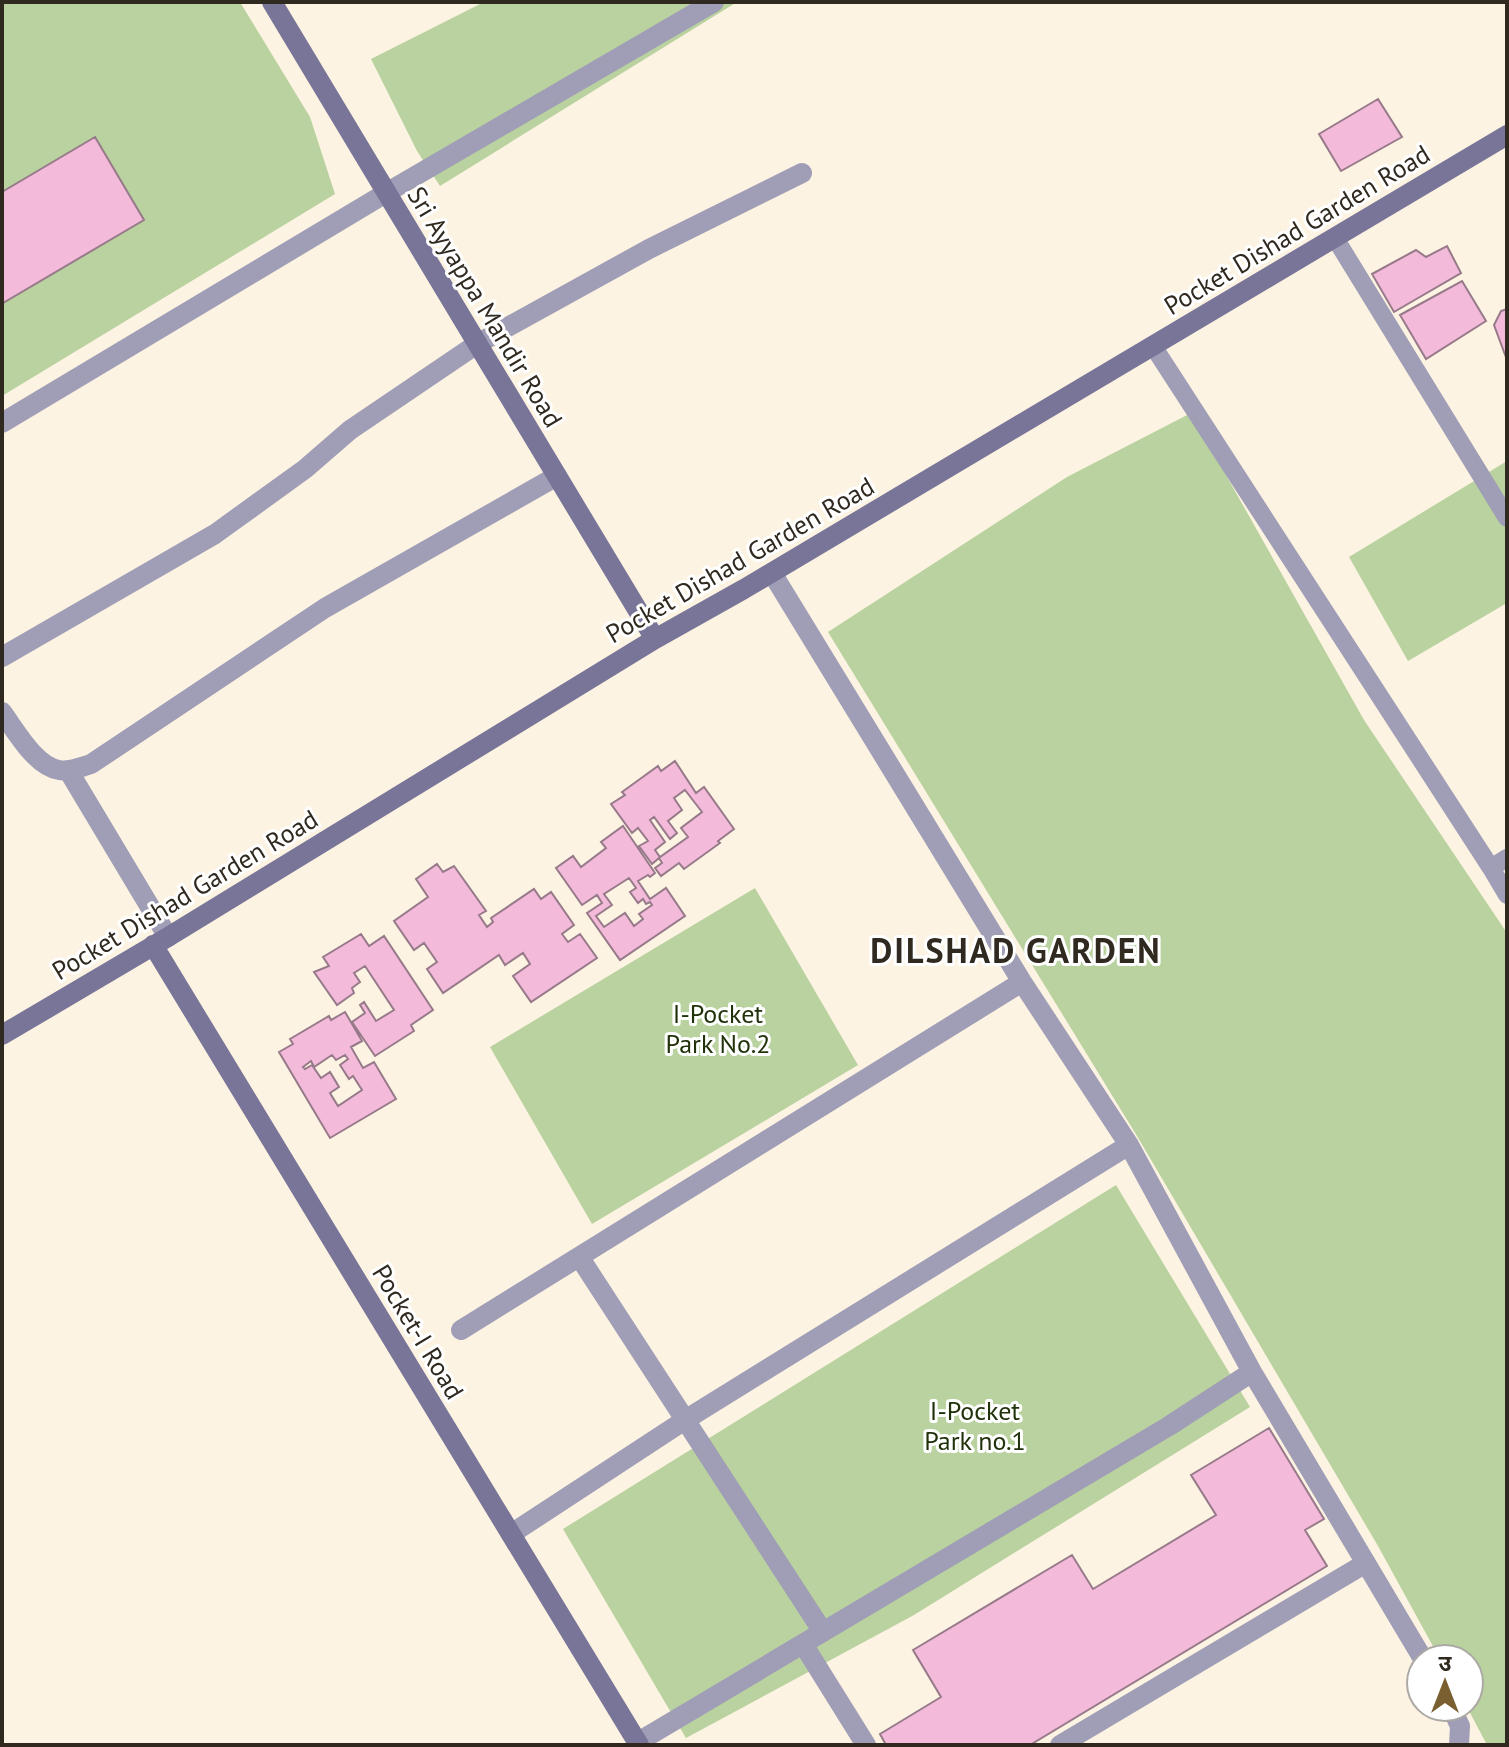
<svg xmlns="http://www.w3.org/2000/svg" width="1509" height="1747" font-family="'PT Sans','Noto Sans Devanagari',sans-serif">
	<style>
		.green { fill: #b9d29f }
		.building { fill: #f3bad9; stroke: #977a8a; stroke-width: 2; fill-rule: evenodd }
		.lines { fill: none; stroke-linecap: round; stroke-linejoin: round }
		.lane { stroke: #a09eb6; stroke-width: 18 }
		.street { stroke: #a09eb6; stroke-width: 20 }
		.secondary { stroke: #797598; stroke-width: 20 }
		.labels { text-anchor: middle; stroke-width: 6; stroke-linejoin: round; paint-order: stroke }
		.street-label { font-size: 26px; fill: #30291f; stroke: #fff }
		.park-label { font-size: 26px; fill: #21320b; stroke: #fff }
		.district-label { font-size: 34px; font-weight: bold; letter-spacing: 2px; fill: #30291f; stroke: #fff }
	</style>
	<rect width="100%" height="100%" fill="#fdf3e2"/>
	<path class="green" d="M2,2H240L310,117L335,194L2,396Z
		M484,2H737L440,186L417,151L371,59Z
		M1191,413L1364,720L1507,933V1745H1487L1467,1707H1469V1659H1440L1378,1546L1137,1136L828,632L1067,477Z
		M1507,461V603L1408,661L1349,557Z
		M755,888L858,1065L592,1224L490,1047Z
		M1116,1185L1250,1407L914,1615L686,1738L563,1529Z"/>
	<path class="building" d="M1378,99L1402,137L1341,171L1319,134Z
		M95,137L144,220L3,303L2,192Z
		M1447,246L1461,273L1394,312L1372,274L1416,250L1426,257Z
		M1462,281L1486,321L1426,359L1400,315Z
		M1507,309V360L1494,325L1501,311Z
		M675,761L696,793L704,787L734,829L718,841L720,843L684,869L679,863L661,876L655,868L662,863L659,858L652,864L639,846L648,841L638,828L632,833L611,804L625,795L622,792L658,766L661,771ZM685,790L702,812L681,828L688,837L660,857L655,850L665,842L650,820L654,817L670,839L677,833L668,821L682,810L674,798Z
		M623,826L655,873L650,877L648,875L638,881L650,899L666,888L685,916L620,960L587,913L602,903L597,895L582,905L556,868L573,856L581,867L606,848L601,842ZM629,878L636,888L630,892L638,903L643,899L646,904L650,902L652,905L639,914L643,919L634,926L625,913L604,927L596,916L612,905L604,894Z
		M437,864L443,872L454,866L486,911L479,915L487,927L493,922L491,918L534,889L541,899L551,892L574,925L562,934L568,942L580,934L597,958L531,1002L513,976L530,964L523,953L505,965L499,955L443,993L427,969L437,962L424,943L414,950L394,921L428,897L416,879Z
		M361,934L369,946L384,936L433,1010L411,1025L414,1031L375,1056L352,1022L365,1013L360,1005L364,1002L376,1021L394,1010L365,966L354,973L360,982L352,988L354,993L337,1005L314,972L329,966L323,957Z
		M345,1012L362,1041L351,1047L363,1068L374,1062L396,1099L330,1138L279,1052L293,1044L290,1039L329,1016L331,1020ZM332,1055L336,1060L345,1055L348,1059L340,1065L349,1079L353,1076L362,1090L338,1106L330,1093L339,1087L330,1072L321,1078L312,1065L305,1069L303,1067L311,1061L314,1067Z
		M1269,1428L1324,1519L1305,1530L1327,1566L1030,1745H886L880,1734L941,1697L913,1650L1072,1555L1093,1589L1216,1515L1191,1475Z"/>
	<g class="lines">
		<path class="lane" d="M1335,238L1507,518
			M1153,346L1491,868L1507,858
			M1491,868L1507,895"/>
		<path class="street" d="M2,423L386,193L714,2
			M772,573L1022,982L1129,1145L1252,1372L1423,1659
			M2,657L215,534L305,469L350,430L477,344L649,249L802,173
			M2,712C16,731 35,766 59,770C69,772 81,767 91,764L325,608L557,476
			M68,770L168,937
			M580,1258L823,1632
			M461,1330L1022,982
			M511,1534L685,1420L1129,1145
			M803,1644L866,1745
			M1451,1707L1460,1726L1459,1745
			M638,1742L1169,1426L1252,1372
			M1060,1745L1366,1563"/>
		<path class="secondary" d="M272,2L655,639
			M153,945L639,1745
			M2,1035L168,937L655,639L744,589L1507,135"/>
	</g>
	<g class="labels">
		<g class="street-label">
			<text transform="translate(1297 230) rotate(-31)" y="9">Pocket Dishad Garden Road</text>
			<text transform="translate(485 307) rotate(59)" y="9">Sri Ayyappa Mandir Road</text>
			<text transform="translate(740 560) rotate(-30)" y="9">Pocket Dishad Garden Road</text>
			<text transform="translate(185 895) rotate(-31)" y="9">Pocket Dishad Garden Road</text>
			<text transform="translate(418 1332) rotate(59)" y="9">Pocket-I Road</text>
		</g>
		<g class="park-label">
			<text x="718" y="1023">I-Pocket<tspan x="718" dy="30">Park No.2</tspan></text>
			<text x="975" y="1420">I-Pocket<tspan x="975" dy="30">Park no.1</tspan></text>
		</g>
		<g class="district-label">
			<text x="1016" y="963">DILSHAD GARDEN</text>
		</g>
	</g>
	<rect width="1509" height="1747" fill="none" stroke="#30291f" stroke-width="8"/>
	<g transform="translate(1445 1683)"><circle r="38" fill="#ffffff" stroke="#aca9a5" stroke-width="2"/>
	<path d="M0-6L14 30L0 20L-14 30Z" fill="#7a5f31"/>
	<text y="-12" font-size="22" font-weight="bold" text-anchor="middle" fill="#30291f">उ</text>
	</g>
</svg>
